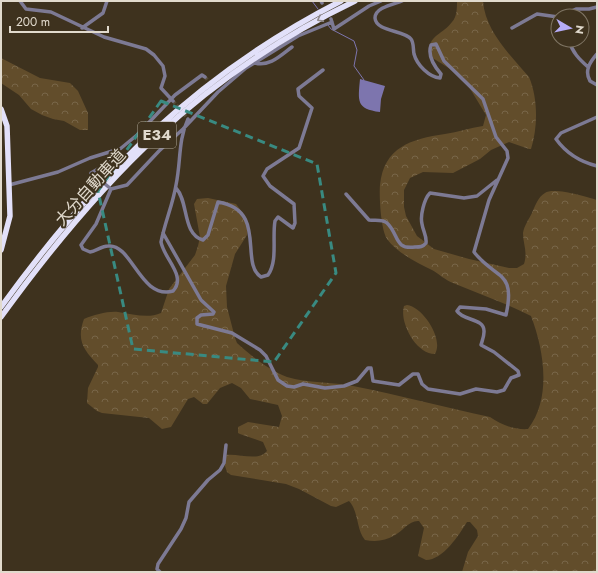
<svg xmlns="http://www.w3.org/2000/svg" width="598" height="573" font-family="Jost,'Noto Sans JP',sans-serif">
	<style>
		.forest { fill: url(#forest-crowns) }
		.water { fill: #7d75ae }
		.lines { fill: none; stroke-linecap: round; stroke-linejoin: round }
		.stream { stroke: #7d75ae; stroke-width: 1 }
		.minor-tunnel { stroke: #564b38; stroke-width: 3.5; stroke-dasharray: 3.5 2; stroke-linecap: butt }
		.minor { stroke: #7d7a94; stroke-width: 3.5 }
		.highway { stroke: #e2e0f9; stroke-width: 5.5 }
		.minor-bridge { stroke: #7d7a94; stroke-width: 3.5 }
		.oneway { stroke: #90898c }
		.marked { fill: none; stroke: #398a81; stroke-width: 3; stroke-dasharray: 8 5; stroke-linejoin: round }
		.labels { text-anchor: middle; stroke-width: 4; stroke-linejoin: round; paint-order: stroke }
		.shield { fill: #3e321e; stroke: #b0a898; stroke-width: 1 }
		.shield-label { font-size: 15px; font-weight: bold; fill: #e1dacd }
		.street-label { font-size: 16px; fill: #e1dacd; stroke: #3e321e }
	</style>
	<defs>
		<pattern id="forest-crowns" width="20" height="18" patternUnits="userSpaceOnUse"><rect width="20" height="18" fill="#624d2b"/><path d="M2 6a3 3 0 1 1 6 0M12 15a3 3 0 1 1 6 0" fill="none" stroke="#786649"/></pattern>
	</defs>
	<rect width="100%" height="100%" fill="#3e321e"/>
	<path class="forest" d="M457,1H483C485,31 511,56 529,77C538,98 538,127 531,149H529L509,142L491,150L480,159L453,173L423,172L410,178L404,190V207L406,216L417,236L434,249L469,259L509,268H517L524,264C528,252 523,244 523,233C524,226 529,219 532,213C535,206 538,197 545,193C554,187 586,197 597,200V572H462L468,552L478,536L477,530L470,522H467C459,535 443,560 426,560L418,556L424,528L419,521C409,520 403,531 395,535C385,541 376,542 365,540C356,529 359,512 349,501L336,507L331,506L299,489L286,484L231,475L227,472L225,466L226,455C238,453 258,462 267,451L263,442L240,434L238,433V427L248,422L279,427L282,416L278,405L250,399L241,388L232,383L220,388L207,404H203L194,397L188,399L171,427L162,429L149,418L102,413L97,411L87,403L88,388L98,367V365C84,350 76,341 84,319C94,315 108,311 118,312C133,314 148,319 161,313L169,289L195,255L198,246L200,237L194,204L197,199L208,198L236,204L245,216L248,225L247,235L235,254L226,286L227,307L235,338L237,343C251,356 269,370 287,377C307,383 333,382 353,386C399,395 444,407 490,417C501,425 515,430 528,429C552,398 544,350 531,316C506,303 479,294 453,283C445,280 439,274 432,270C418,263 397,253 387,239C381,230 379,197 380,185C384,147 411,139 445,134C458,132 470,128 483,126L486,115L463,77L431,57C425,35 442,36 452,22C457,17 457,8 457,1Z
		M1,58L40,78L70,83L78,91L88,113V130H80L64,121L53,119L42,115L31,109L19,95L1,83Z
		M407,305C423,307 444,339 435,354C416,354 399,322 404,306Z"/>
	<path class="water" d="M360,79L385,86L381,99L380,112C356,109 358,101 360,79Z"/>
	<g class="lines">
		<path class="stream" d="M312,1L318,9
			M328,25L331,29L354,41L357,50L354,66L364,80"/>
		<path class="minor-tunnel" d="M205,77L212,85
			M173,101L188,119"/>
		<path class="minor" d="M20,1L26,9L51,12L104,37L146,49L154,55L163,66L165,76L161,88L173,101
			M321,1L322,3
			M561,16L576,9H589L597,7
			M331,19L334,29L369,6L381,1
			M82,28L103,13L107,1
			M512,28L537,14L558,17
			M569,40C572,52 579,59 588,67
			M597,54C590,62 584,71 590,81L597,85
			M255,63C270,67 281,55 292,47
			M597,117L561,133L556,139C566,153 581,162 597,166
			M188,119C178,140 181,162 176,185C173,204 165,222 161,242C164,259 187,276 173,291C140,300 132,243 108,246C102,246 96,251 90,252L83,249L81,245L96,224L111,189L127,185L159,151L183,129L218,92L246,68L298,36L332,22
			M93,174L91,173L110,162L120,149L137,135L175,95L202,75L205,77
			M9,185L58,172L90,158L119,149
			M176,188C189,202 182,234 203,240L208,235L218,202C268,210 239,263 261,277L268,275C278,261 272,238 275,221L278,217L293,228L295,223L294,204L270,186L263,176L267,169L299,148L312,108L299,96L298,89L323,70
			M346,194L369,220C375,221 382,219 387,223C399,234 394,250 415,247C420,247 423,247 426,243C427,236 423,231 422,224C420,216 424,199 430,193L464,198L477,196L497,180
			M163,233L201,300L214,312L213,314L201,315L197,318V324L232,333L260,350L266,356L278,380L287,386L294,387L303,384L325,388L344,386L357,381L368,368H371L373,381L399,385L413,374H418L422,384L428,389L460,394L476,389L497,392L504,390L511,378L519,375L518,371L494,352L481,345C482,341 484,337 484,332C485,318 463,321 457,311L460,307L486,309L506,315C516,270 496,280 474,252L489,200L508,158L507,151L496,137L483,99L444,61L436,44L431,45C427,56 434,66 441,74L440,78C429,77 417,65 414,54C413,49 414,43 411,39C404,30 376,32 375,18C375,7 395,4 402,1
			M160,572L157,569L158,564L181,529L186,518L189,502L208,480L220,470L224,463L226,445"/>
		<path class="highway" d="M1,109L7,126L10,216L1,250
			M1,307C96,176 196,75 341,1
			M1,317C100,180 201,75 355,1"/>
		<path class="minor-bridge" d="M93,174L111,189"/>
	</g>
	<defs><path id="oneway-chevron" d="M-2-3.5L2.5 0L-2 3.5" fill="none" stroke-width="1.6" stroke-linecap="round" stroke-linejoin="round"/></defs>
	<use class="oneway" href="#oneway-chevron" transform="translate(320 19) rotate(152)"/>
	<path class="marked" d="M161,101L317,164L336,273L274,362L133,349L98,191Z"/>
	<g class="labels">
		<rect class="shield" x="138" y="122" width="38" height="26" rx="3"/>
		<g class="shield-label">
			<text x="157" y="140">E34</text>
		</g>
		<g class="street-label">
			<text transform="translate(90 187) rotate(-48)" y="6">大分自動車道</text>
		</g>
	</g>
	<rect width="598" height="573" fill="none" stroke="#e1dacd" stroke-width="4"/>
	<g transform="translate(570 28) rotate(99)"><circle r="19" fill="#3e321e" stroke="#7f7564"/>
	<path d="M0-3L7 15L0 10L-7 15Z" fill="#b6acf8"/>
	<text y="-6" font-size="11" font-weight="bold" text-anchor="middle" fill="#e1dacd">N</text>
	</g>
	<path d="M10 26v6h98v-6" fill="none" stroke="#e1dacd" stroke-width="2"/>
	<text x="16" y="26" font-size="12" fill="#e1dacd" stroke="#3e321e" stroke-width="3" paint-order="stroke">200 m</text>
</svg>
